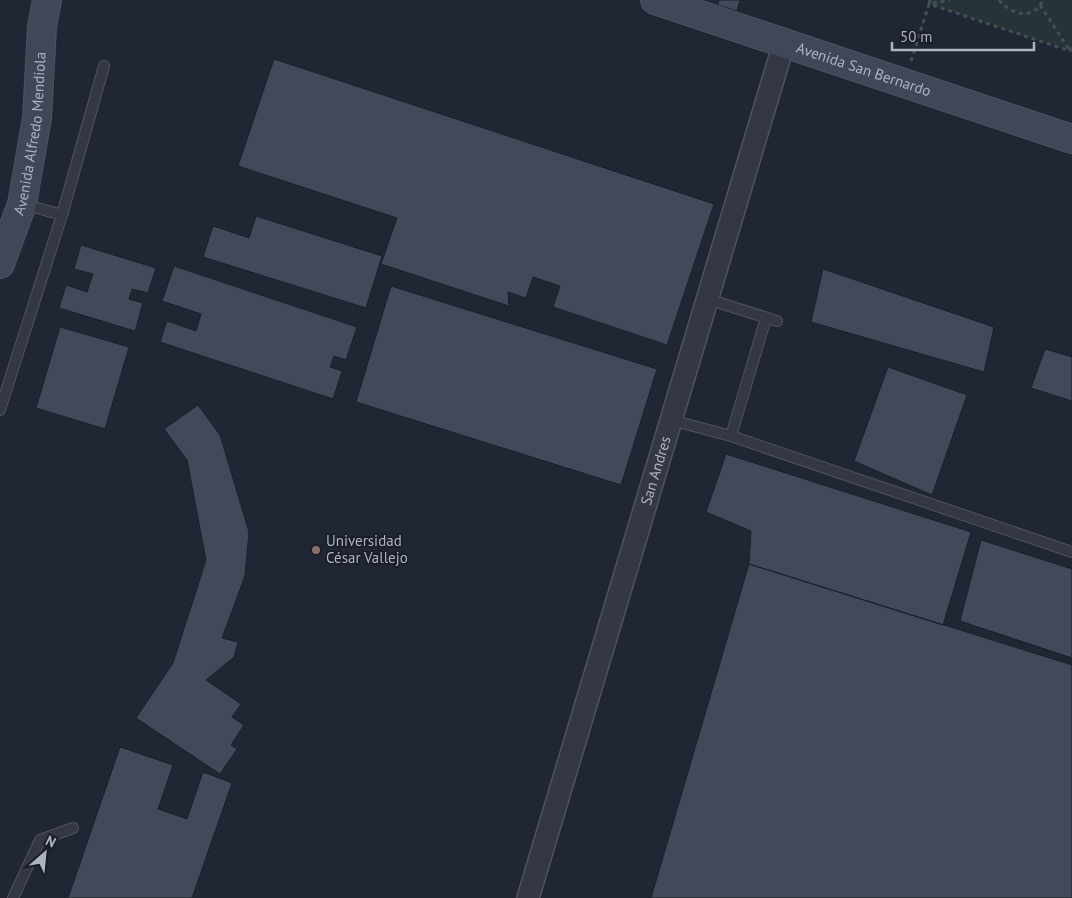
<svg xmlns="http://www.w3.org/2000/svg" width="1072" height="898" font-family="'PT Sans',sans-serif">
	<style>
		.green { fill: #263438 }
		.building { fill: #424959; stroke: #1c202c }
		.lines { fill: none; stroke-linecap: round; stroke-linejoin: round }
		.lane-casing { stroke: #4f5360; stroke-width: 12 }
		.street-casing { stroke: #4f5360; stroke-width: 24 }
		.secondary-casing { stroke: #4f5360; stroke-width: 30 }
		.path { stroke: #425055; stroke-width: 3; stroke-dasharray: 4 4; stroke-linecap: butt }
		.lane { stroke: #343845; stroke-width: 10 }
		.street { stroke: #343845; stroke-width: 21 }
		.secondary { stroke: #424758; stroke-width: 28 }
		.education-dot { fill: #8d6e63; stroke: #1a1e2a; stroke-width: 2 }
		.labels { text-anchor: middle; stroke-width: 4; stroke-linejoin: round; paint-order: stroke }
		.street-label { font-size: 15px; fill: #aeb3c2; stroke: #1a1e2a }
		.poi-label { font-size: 15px; fill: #aeb3c2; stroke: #1a1e2a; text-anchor: start }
	</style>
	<rect width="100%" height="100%" fill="#212634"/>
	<path class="green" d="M930,0H1072V45L1070,51L929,4Z"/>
	<path class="building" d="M719,0H740L737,11L718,5Z
		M274,59L714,204L667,345L553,307L560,286L533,277L526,298L508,292L509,306L381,264L397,218L238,166Z
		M256,216L382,256L366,308L203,257L213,226L249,238Z
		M81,245L156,268L148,293L132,289L129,299L143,303L135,331L59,308L66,285L87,292L93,274L74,269Z
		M174,266L357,327L346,360L334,356L330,367L342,371L333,399L160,342L167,321L196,331L201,314L162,301Z
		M823,269L994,327L984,372L811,322Z
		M391,286L657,369L621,485L356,402Z
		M60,327L129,347L105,429L36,408Z
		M1045,349L1072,357V401L1031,388Z
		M888,367L967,395L932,495L854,461Z
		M198,405L220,435L249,532L245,576L222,638L238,642L234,657L206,680L241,704L232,717L244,725L231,745L237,749L220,774L136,718L173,663L206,560L187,460L164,429Z
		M726,454L971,532L943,625L749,564L751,531L706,512Z
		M981,540L1072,569V658L960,621Z
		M749,564L1072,665V898H651Z
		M120,747L173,765L158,809L187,819L203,772L232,783L192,898H68Z"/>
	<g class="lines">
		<g class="lane-casing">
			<path id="lane" d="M23,204L62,215
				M707,299L777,321
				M0,410L62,215L104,66
				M671,420L731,436L1072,552
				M731,436L766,318
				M13,898L40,840L73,828"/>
		</g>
		<g class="street-casing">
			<g id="street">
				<path id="s1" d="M528,898L784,43"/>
			</g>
		</g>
		<g class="secondary-casing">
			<g id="secondary">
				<path id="s2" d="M655,0L1072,139"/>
				<path id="s3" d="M0,264L22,204L37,118L42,27L47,0"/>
			</g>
		</g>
		<path class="path" d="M930,0L929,4L950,0
			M999,0C1011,15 1034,21 1043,0
			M1040,5L1070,51
			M911,61L929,4L1070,51L1072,45"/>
		<use href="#lane" class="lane"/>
		<use href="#street" class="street"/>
		<use href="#secondary" class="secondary"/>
	</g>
	<circle class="education-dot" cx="316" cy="550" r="5"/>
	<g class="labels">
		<g class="street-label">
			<text dy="5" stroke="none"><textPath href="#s2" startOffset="220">Avenida San Bernardo</textPath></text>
			<text dy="5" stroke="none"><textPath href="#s3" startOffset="135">Avenida Alfredo Mendiola</textPath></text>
			<text dy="5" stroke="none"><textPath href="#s1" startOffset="446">San Andres</textPath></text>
		</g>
		<g class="poi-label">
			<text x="326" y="546">Universidad<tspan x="326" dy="17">César Vallejo</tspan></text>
		</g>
	</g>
	<g transform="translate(45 853) rotate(27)" stroke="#1a1e2a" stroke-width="4" paint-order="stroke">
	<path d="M0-4L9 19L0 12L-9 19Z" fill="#aeb3c2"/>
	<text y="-8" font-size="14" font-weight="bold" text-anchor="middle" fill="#aeb3c2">N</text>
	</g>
	<path d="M892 42v8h142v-8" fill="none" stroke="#aeb3c2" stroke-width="2.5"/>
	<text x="900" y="42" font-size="15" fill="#aeb3c2" stroke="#1a1e2a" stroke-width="4" paint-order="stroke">50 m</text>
</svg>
